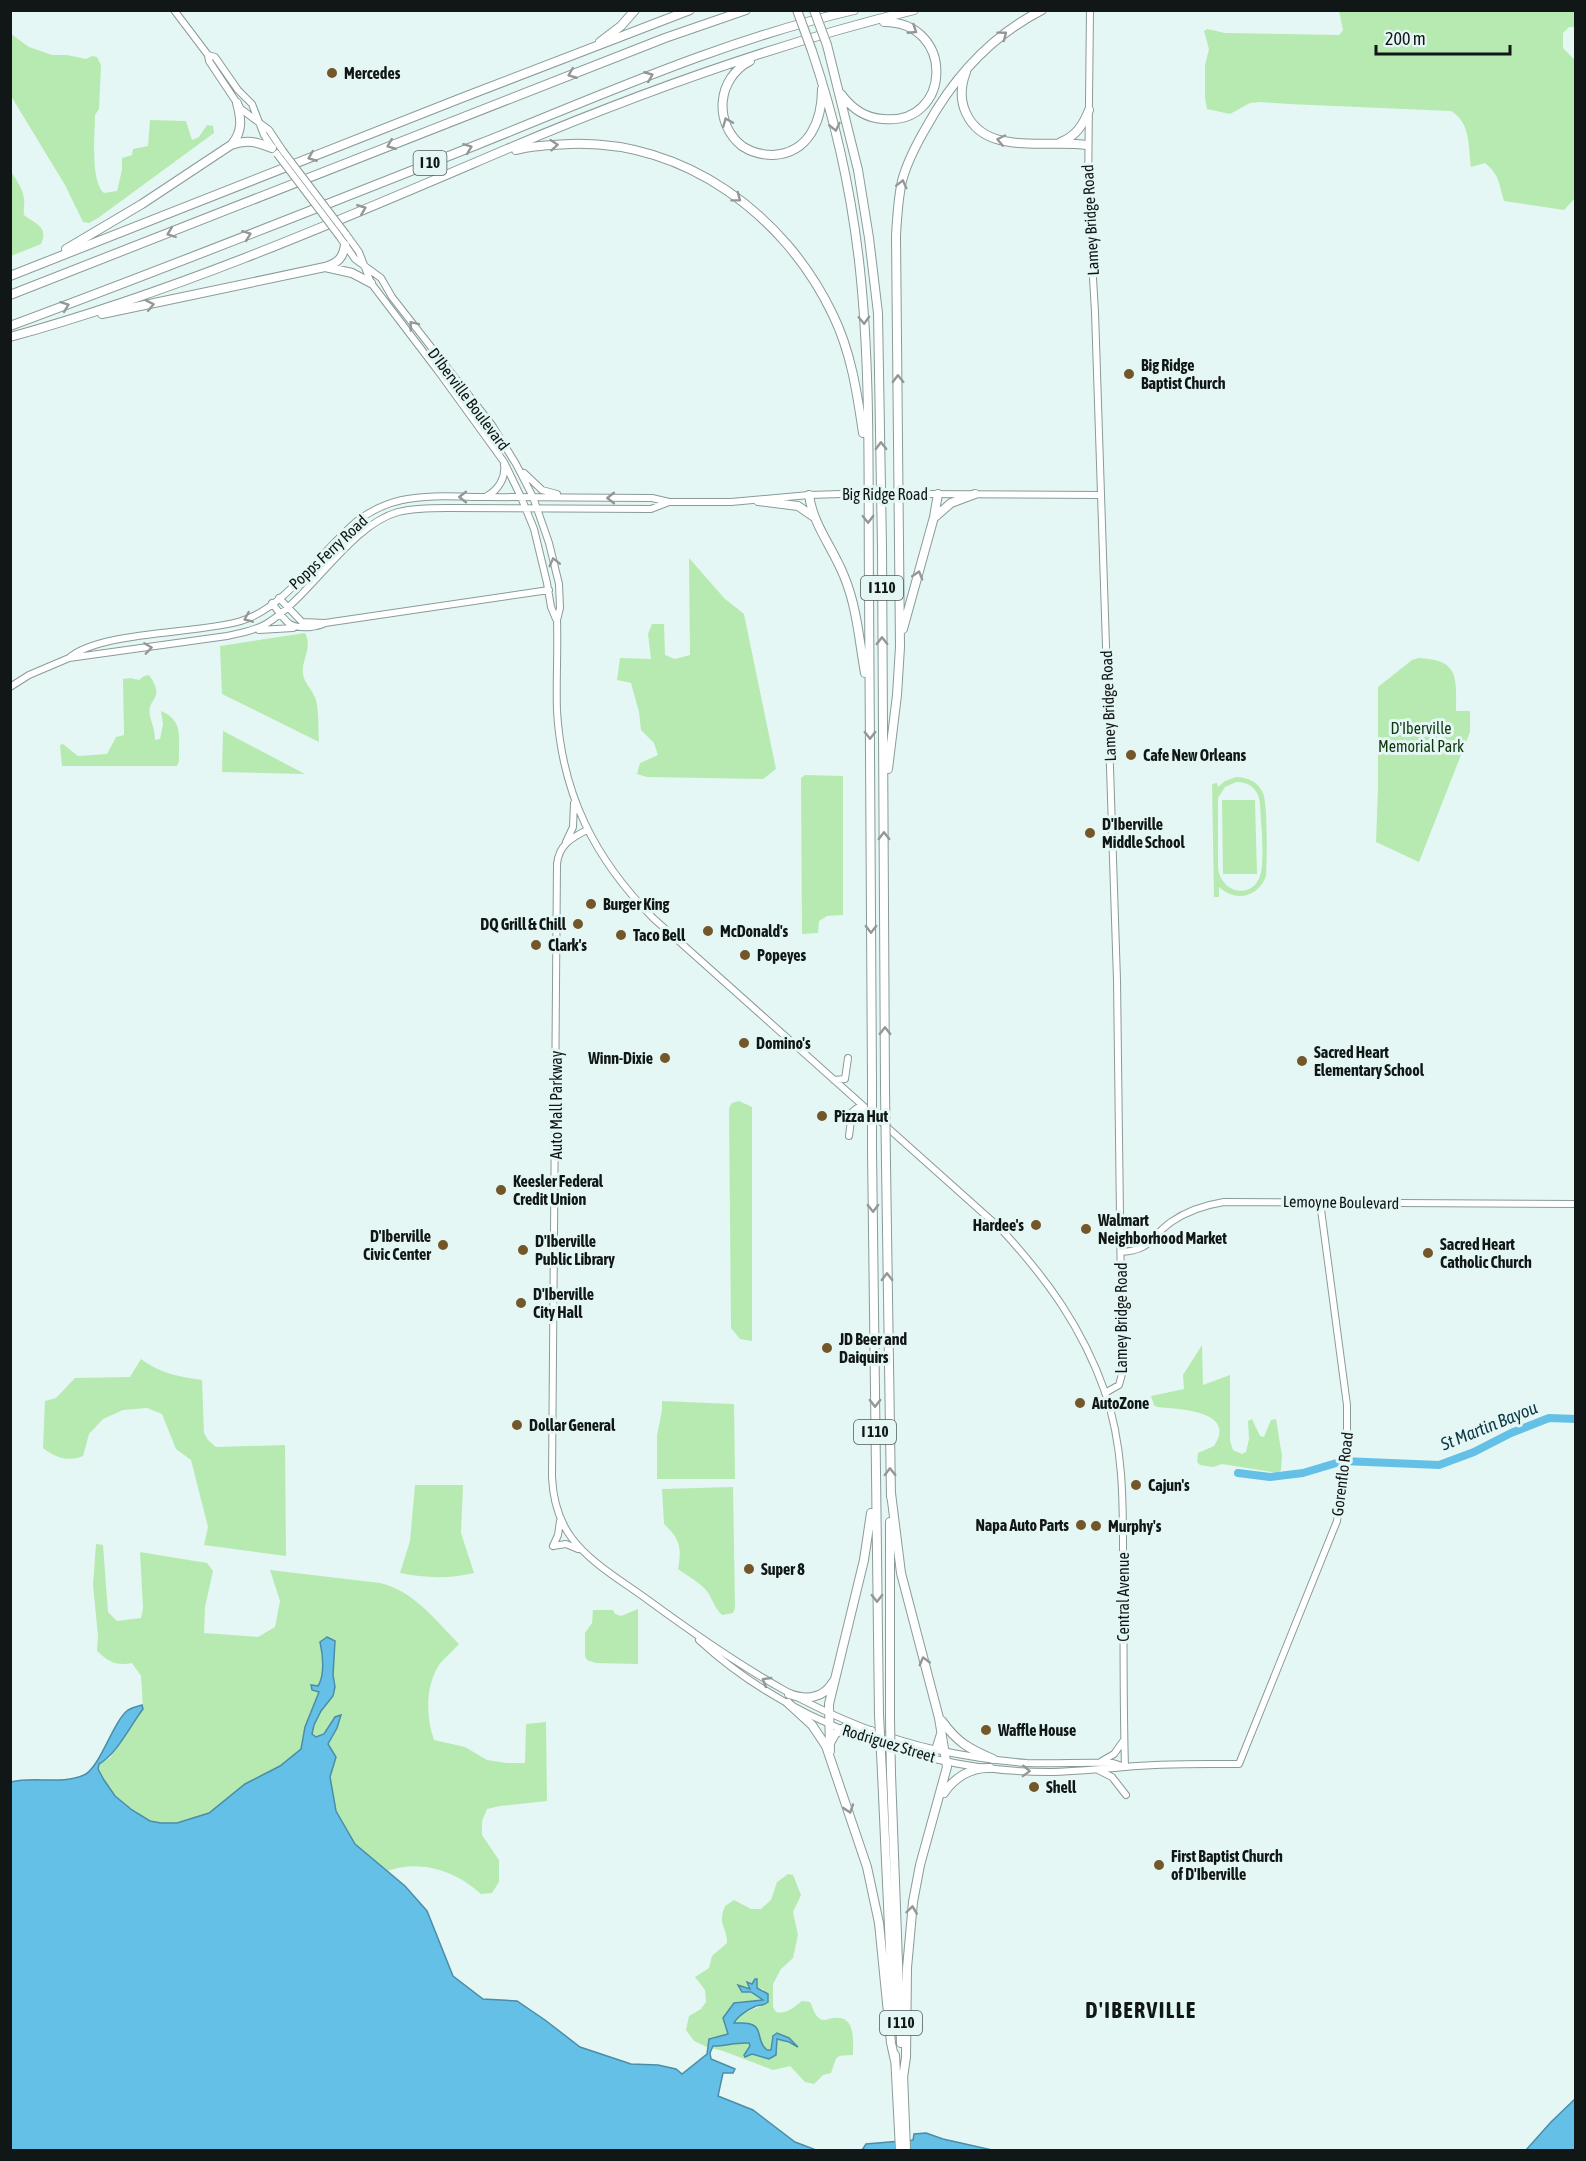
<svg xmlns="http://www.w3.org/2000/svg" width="1586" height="2161" font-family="'Asap Condensed',sans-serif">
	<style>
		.green { fill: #b7eab0; fill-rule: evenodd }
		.water { fill: #64c0e6; stroke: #4b8da8; stroke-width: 1.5 }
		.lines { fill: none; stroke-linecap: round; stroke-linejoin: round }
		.river { stroke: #64c0e6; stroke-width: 8 }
		.secondary-casing { stroke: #8a9b98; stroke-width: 8 }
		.highway-casing { stroke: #8a9b98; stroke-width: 10 }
		.secondary { stroke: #fff; stroke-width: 6 }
		.highway { stroke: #fff; stroke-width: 8 }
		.secondary-bridge-casing { stroke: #8a9b98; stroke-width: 8; stroke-linecap: butt }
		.highway-bridge-casing { stroke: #8a9b98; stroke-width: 10; stroke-linecap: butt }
		.secondary-bridge { stroke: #fff; stroke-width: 6 }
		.highway-bridge { stroke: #fff; stroke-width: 8 }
		.oneway { stroke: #949796 }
		.poi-dot { fill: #73572a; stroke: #e4f7f4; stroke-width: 2 }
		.labels { text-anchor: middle; stroke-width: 6; stroke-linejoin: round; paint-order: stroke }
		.shield { fill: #e4f7f4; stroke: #505a59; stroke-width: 1.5 }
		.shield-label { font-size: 15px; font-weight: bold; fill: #111716 }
		.poi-label { font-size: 16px; font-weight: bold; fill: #111716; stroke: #e4f7f4; text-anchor: start }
		.street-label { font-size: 16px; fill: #111716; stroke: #e4f7f4 }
		.park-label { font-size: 16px; fill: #10360d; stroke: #e4f7f4 }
		.water-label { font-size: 18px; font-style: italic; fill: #0c3746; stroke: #e4f7f4 }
		.district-label { font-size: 22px; font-weight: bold; letter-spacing: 1.5px; fill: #111716; stroke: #e4f7f4 }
	</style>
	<rect width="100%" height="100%" fill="#e4f7f4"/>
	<path class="green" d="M1369,11H1575V27H1569L1563,33V48L1576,61V197L1564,210L1504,201C1499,185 1500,175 1485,163L1471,167C1468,146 1471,123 1451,111L1289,104L1260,102L1250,103L1230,114L1207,109L1205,98V65L1209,49L1204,31L1207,29L1225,33L1339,35L1343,30L1339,11Z
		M11,34L29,47L52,55H67L86,59L92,56L97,57L101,65L99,109L95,115C95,133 90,181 104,193L117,191L122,170V158L132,155L133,149L148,146L150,120L186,121L192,140L199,137L207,125L213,126L214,133L98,218L89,223L83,222L65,185L11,96Z
		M10,170C16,179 23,189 24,199C25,204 23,209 24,215C35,224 49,226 41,244L11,256Z
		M689,558L725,599L744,614L776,769L763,779L647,777L637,774L640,763L658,755L654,743L641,730L639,712L631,683L617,680L620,658L651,659L648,634L652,624H664L665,655L675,659L690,655Z
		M305,633C313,648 301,660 303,674C304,683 313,690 316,700C319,712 318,729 319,742L222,694L220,646Z
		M1419,658C1460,660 1456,678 1456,711H1470V732L1419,862L1376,842L1378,789V687L1412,660Z
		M149,675C167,700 146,697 150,716C152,724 155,731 155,740L160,739L163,724L161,711C185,721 178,739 179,761L177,766H62L60,745L63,744L78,756L107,754L116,737L124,735L123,679L130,678L139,680L144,676Z
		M223,731L305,774L222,772Z
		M805,775L843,776V915L827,916L819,921L818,933L802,934L801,778Z
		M1236,777C1248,777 1258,782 1263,793C1268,805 1267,861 1266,876C1258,898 1235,902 1219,887V897H1214L1212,784L1217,783L1218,787L1225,781ZM1236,782C1251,782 1259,790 1260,805C1261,822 1265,861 1260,876C1251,901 1220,892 1218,867V798L1225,787Z
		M1222,800H1255L1257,874H1223Z
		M739,1101L752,1107V1341L740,1339L731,1328L729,1108L732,1103Z
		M1202,1345L1203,1385L1230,1375V1441L1233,1450L1242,1454L1246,1452L1249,1439L1248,1421L1252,1419L1260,1436L1264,1437L1271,1420L1276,1419L1282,1456L1281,1470L1278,1473L1222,1464L1213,1467L1200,1465L1197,1462L1198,1453L1214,1446C1238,1410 1177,1409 1157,1407L1154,1405L1151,1396L1184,1389L1183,1375Z
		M141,1359C159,1373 180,1377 202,1380L204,1433L208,1440L216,1447L285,1445L286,1556L204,1545L208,1527L191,1460L176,1449L162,1414L147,1408L123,1410L103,1419L89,1434L83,1456C68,1462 56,1458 43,1448L45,1401L56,1398L75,1378L130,1377Z
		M662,1401L734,1404L735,1479H657V1436L662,1410Z
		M415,1485H463L461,1533L474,1573C449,1579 424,1578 400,1573L410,1541Z
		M733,1487L735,1608L733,1613L722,1615C713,1606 713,1599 706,1590C698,1581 687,1576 678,1569C682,1547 680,1539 664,1524L662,1489Z
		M96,1544L103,1545L108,1612L117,1621L141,1618L143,1608L140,1552L207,1563L213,1571L205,1607L204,1633L258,1637L275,1627L280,1601L270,1570L380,1583C414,1591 435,1620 459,1644C453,1651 444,1658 439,1665C425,1687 426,1717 434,1740L465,1747L487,1760L507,1763H525L526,1724L546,1722L547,1801L500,1806L487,1809L482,1821V1835L499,1860V1882L492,1893L481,1894C456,1871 420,1859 387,1871L355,1844L336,1811L330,1777L336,1757L328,1744L337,1728L329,1727L324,1734L316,1737L312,1734L314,1725L321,1711L333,1696L335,1687L333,1675L335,1641L320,1642C323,1655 325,1674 318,1686L312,1685L319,1692L305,1727L302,1749L280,1766L245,1784L209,1813L177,1823H161L150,1821L132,1810L115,1796L104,1780L98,1769L99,1764L110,1758L129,1727L143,1709L141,1676L132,1663C116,1666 109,1662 97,1651L98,1636L93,1585Z
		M638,1609V1664L596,1663L587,1660L585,1656V1633L592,1623L593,1610H613L615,1614L621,1616Z
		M788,1874L793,1875L801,1895L793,1912L798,1935L793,1958L781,1969L773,1984V2007L776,2012C786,2015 794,2007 802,2001L810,2002C813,2007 814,2015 820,2019C825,2022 829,2018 834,2018C856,2015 853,2041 853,2055C834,2056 838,2054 831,2073L823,2075L814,2084L805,2082L790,2066L773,2070L723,2051L711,2048L713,2046H721L732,2042L749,2043L751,2046L747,2051L769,2059L776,2055L777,2039L797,2046L789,2038L777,2033L774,2034L771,2050H767L761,2046L758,2031L743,2023H734C742,2008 763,2010 769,1999L763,1989L757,1988L756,1984L749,1982L750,1989H746L740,1985L746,1992H751L763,2000L737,2002L723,2018L729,2032C723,2038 715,2035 708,2041L709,2048L694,2041L686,2030L689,2016L701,2009L706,2002L705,1990L695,1977L709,1968L712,1956L727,1943C727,1926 717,1926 725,1906L734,1900L751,1909H761L771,1900L777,1882Z"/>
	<path class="water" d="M327,1637L335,1641L333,1675L335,1687L333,1696L321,1711L314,1725L312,1734L316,1737L324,1734L335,1717L341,1715L337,1728L328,1744L336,1757L330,1777L336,1811L355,1844L405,1886L427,1911L453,1976L483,1999L517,2001L545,2020L580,2047L631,2064L658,2065L676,2069L682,2074L707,2054L709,2039L728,2034L723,2018L734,2003L763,2000L751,1992H742L738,1985L750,1989L747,1982L752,1984L755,1979H757V1988L768,1994V2002C762,2007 759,2004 754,2007C747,2010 737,2017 734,2023C739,2023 748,2022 753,2025C762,2029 757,2043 767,2050H771L773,2036L777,2033L789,2038L798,2047L789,2042L777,2039L776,2055L769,2059L752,2054L745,2057L744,2055L750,2046L749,2043C736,2042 726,2046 713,2046L710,2053L711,2059L735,2069L733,2073H723L718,2096L753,2110L795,2142L816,2150H11V1782C34,1776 62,1785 84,1775C100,1768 113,1721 128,1710C132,1708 138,1706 142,1705L143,1709C130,1726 117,1754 99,1764L98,1769L104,1780L115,1796L132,1810L150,1821L161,1823H177L209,1813L245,1784L280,1766L301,1749L305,1727L319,1692L312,1690L311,1685L318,1686C325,1675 323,1655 320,1642Z
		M1575,2099V2150H1526L1551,2122Z
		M926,2133L943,2139L992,2150H862L866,2144L913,2140L914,2134Z"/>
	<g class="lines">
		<path class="river" d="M1238,1473L1270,1477L1303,1473L1343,1461L1439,1465L1474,1452L1511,1433L1549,1418L1576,1419"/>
		<g class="secondary-casing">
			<path id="secondary" d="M174,10L208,55L215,57L238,90L252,104L264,135L272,147
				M1090,10L1088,193L1095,312L1117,980L1122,1374L1119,1385L1105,1393
				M208,55L209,61L241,109L269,130L283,151
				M346,234L359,252L371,283L438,371L504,462L521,497L534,529L547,583L551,607L556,619
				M339,236L355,259L381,278L392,297L492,425L516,464L533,497L549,543L559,584L560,608L557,620C558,650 556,681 557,711C562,795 595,859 653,918L1001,1229C1047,1279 1082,1327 1105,1392C1125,1450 1123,1511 1123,1572C1124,1637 1123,1702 1125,1767
				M524,473L542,490L557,494
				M915,494L1101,495
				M487,496C498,490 506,478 504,465
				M279,598L302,622L325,623
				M272,603C286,621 287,629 311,627C316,626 320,626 325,623L549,590
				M259,630L293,628
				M69,658C100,631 198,634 241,621C288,607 323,547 361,518C373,510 388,503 402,500C430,494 460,497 488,497C543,497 597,498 652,498L669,502H731L809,495L841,494
				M10,687L29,675L69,658L227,636C240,633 254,631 266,624C310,598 350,525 398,512C414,508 431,508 448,508L651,509L669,502
				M587,830C571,838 559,845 557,864L552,1477C553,1499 558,1519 571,1537C590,1563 622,1581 648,1600C738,1666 826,1725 937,1750C966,1756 997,1761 1027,1763C1055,1764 1084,1762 1113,1763L1125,1767
				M566,842L573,827L574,803
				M834,1080L845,1079L848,1058
				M849,1136L852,1112L857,1108H866
				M1121,1252C1152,1250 1149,1238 1171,1222C1187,1211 1205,1205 1224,1202L1576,1204
				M553,1546L566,1544L578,1549
				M553,1546L558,1535L560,1521
				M699,1640C790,1724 929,1773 1053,1772C1077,1771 1102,1769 1125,1767C1163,1763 1201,1764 1239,1764L1337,1521L1347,1450V1405L1320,1202
				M1102,1761L1114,1754L1124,1740
				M1098,1770L1112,1777L1126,1795"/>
		</g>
		<g class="highway-casing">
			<path id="highway" d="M600,42L621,26L635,10
				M827,45L858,170L869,238L878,313L882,548L885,1089
				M812,51C836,122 852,195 860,270C871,375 868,482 869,588C870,753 871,918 872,1083
				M750,61C717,78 713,123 742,146C751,152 762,155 773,155C809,153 822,121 822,89
				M966,72C961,85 960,100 966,113C986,157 1048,139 1087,145
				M841,94C852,109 865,118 883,119C952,126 956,22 884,22
				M1061,142C1076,136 1083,125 1089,110
				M232,144C243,131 241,118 237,103
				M516,150C533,145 553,145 570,144C684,140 785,214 833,315C851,352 857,392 863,433
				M66,249L142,204L231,145C247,139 257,142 272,148
				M325,267L352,273L371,283
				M10,276L464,97L690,10
				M10,295L665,38L746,10
				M102,314L325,267C338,263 343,258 345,245
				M10,326C167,268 323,206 479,144C602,95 724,40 854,10
				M10,337C181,290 345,218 507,149C639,93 775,44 914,10
				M809,495C813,525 833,548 844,576C857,607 859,640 865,673
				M758,501L798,506L814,517
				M935,517L951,503L975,494
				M903,629L934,517L938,494
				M888,769L897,695L900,647L896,236C897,217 898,199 902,181C907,162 917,143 927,126C954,77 991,36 1042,10
				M872,1149L879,1715
				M886,1163L891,1497
				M891,1493L901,1573L939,1718L947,1767L920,1865L913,1902L907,1968L906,2057L903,2078
				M890,1522V1719
				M789,1694C806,1700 823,1699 833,1682
				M788,1703L812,1725L826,1746L867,1867L879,1923L891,2043L895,2061
				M942,1721C957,1742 969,1749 993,1759
				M830,1743L835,1734L847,1726L865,1732L871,1731
				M830,1751L829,1704L864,1560L871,1513
				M928,1756L936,1750L941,1734
				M882,1773L893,2015
				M891,1774L901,2043
				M944,1793C954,1778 971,1767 990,1768
				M895,2055L900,2150
				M903,2074L906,2150"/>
		</g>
		<use href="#secondary" class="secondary"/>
		<use href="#highway" class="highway"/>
		<g class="secondary-bridge-casing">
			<path id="secondary-bridge" d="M283,151L346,234
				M277,154L339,236
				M841,494H915"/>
		</g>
		<g class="highway-bridge-casing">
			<path id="highway-bridge" d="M797,10L812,51
				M814,10L827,45
				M872,1083V1149
				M885,1089L886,1163
				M879,1715L882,1773
				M890,1719L891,1774"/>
		</g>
		<use href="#secondary-bridge" class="secondary-bridge"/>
		<use href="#highway-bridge" class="highway-bridge"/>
	</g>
	<defs><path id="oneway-chevron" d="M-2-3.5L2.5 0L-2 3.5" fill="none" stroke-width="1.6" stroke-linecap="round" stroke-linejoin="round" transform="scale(1.5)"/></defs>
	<g class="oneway">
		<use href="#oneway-chevron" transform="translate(913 30) rotate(33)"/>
		<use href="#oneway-chevron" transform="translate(1003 35) rotate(-37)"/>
		<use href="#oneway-chevron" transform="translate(572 74) rotate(158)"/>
		<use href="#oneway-chevron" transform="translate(649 76) rotate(-22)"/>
		<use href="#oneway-chevron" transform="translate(727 122) rotate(-112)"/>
		<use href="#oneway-chevron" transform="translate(835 127) rotate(77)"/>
		<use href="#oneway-chevron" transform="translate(1001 140) rotate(-168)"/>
		<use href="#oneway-chevron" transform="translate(391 145) rotate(158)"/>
		<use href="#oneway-chevron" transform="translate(554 145) rotate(-5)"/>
		<use href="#oneway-chevron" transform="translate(468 148) rotate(-21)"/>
		<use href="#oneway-chevron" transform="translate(312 157) rotate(158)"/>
		<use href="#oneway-chevron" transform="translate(902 184) rotate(-76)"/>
		<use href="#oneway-chevron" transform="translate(737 198) rotate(37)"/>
		<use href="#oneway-chevron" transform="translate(362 209) rotate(-22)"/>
		<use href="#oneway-chevron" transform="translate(171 233) rotate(159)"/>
		<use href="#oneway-chevron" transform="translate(247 235) rotate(-21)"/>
		<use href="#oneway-chevron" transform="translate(150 305) rotate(-11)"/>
		<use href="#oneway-chevron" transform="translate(65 306) rotate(-21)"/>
		<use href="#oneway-chevron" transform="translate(864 320) rotate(88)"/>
		<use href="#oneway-chevron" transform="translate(413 325) rotate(-128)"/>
		<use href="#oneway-chevron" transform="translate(898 379) rotate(-91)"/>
		<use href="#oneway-chevron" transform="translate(881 446) rotate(-91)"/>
		<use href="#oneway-chevron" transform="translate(463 497) rotate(-180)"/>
		<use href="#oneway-chevron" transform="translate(611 498) rotate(-180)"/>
		<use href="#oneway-chevron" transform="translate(868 519) rotate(89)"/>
		<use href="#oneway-chevron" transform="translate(554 562) rotate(-104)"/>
		<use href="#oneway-chevron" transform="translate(918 575) rotate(-73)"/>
		<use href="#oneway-chevron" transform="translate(248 618) rotate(157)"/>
		<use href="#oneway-chevron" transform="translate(882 641) rotate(-90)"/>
		<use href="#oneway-chevron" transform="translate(148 648) rotate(-8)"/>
		<use href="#oneway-chevron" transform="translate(870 735) rotate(90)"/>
		<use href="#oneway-chevron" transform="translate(884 836) rotate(-90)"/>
		<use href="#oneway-chevron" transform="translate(871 929) rotate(90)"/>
		<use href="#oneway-chevron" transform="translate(885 1031) rotate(-90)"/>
		<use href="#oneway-chevron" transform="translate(873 1208) rotate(89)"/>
		<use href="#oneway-chevron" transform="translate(887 1277) rotate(-91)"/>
		<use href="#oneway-chevron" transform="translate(875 1403) rotate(90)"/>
		<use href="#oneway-chevron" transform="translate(890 1472) rotate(-91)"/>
		<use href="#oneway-chevron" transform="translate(877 1598) rotate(90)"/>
		<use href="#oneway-chevron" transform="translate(924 1661) rotate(-105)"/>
		<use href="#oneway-chevron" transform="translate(766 1681) rotate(-149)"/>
		<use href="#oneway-chevron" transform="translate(1026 1771) rotate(2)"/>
		<use href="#oneway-chevron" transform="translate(849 1809) rotate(71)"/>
		<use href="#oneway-chevron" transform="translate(912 1910) rotate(-82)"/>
	</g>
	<g class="poi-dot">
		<circle cx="332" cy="73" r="6"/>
		<circle cx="1129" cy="374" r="6"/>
		<circle cx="1131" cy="755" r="6"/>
		<circle cx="1090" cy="833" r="6"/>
		<circle cx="591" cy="904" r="6"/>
		<circle cx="578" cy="924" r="6"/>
		<circle cx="708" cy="931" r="6"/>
		<circle cx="621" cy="935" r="6"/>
		<circle cx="536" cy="945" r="6"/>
		<circle cx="745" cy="955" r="6"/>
		<circle cx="744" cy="1043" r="6"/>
		<circle cx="665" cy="1058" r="6"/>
		<circle cx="1302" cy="1061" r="6"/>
		<circle cx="822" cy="1116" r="6"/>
		<circle cx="501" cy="1190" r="6"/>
		<circle cx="1036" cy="1225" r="6"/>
		<circle cx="1086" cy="1229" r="6"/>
		<circle cx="443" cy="1245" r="6"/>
		<circle cx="523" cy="1250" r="6"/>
		<circle cx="1428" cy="1253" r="6"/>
		<circle cx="521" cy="1303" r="6"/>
		<circle cx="827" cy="1348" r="6"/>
		<circle cx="1080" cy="1403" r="6"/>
		<circle cx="517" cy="1425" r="6"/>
		<circle cx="1136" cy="1485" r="6"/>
		<circle cx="1081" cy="1525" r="6"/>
		<circle cx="1096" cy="1526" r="6"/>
		<circle cx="749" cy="1569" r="6"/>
		<circle cx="986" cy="1730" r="6"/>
		<circle cx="1034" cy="1787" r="6"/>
		<circle cx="1159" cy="1865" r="6"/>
	</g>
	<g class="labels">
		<g class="shield">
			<rect x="413.5" y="151" width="33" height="24" rx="4.5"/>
			<rect x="861" y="576" width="42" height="24" rx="4.5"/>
			<rect x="854" y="1420" width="42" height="24" rx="4.5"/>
			<rect x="880" y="2011" width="42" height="24" rx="4.5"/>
		</g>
		<g class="shield-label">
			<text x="430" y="168">I 10</text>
			<text x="882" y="593">I 110</text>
			<text x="875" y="1437">I 110</text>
			<text x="901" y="2028">I 110</text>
		</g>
		<g class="poi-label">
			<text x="344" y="79">Mercedes</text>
			<text x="1141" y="371">Big Ridge<tspan x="1141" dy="18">Baptist Church</tspan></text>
			<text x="1143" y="761">Cafe New Orleans</text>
			<text x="1102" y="830">D'Iberville<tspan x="1102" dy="18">Middle School</tspan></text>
			<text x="603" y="910">Burger King</text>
			<text x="566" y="930" text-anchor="end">DQ Grill &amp; Chill</text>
			<text x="720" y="937">McDonald's</text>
			<text x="633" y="941">Taco Bell</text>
			<text x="548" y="951">Clark's</text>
			<text x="757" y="961">Popeyes</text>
			<text x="756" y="1049">Domino's</text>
			<text x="1314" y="1058">Sacred Heart<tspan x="1314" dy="18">Elementary School</tspan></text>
			<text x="653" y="1064" text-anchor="end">Winn-Dixie</text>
			<text x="834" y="1122">Pizza Hut</text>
			<text x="513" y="1187">Keesler Federal<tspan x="513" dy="18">Credit Union</tspan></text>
			<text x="1098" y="1226">Walmart<tspan x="1098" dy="18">Neighborhood Market</tspan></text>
			<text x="1024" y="1231" text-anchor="end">Hardee's</text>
			<text x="431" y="1242" text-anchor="end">D'Iberville<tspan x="431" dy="18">Civic Center</tspan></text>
			<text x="535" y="1247">D'Iberville<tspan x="535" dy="18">Public Library</tspan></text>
			<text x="1440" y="1250">Sacred Heart<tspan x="1440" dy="18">Catholic Church</tspan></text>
			<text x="533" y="1300">D'Iberville<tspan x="533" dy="18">City Hall</tspan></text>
			<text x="839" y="1345">JD Beer and<tspan x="839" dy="18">Daiquirs</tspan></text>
			<text x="1092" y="1409">AutoZone</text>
			<text x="529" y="1431">Dollar General</text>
			<text x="1148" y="1491">Cajun's</text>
			<text x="1069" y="1531" text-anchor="end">Napa Auto Parts</text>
			<text x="1108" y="1532">Murphy's</text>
			<text x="761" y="1575">Super 8</text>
			<text x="998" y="1736">Waffle House</text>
			<text x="1046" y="1793">Shell</text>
			<text x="1171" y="1862">First Baptist Church<tspan x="1171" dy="18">of D'Iberville</tspan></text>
		</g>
		<g class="street-label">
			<text transform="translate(1090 220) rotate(-93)" y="6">Lamey Bridge Road</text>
			<text transform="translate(469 399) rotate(53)" y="6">D'Iberville Boulevard</text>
			<text x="885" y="500">Big Ridge Road</text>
			<text transform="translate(328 552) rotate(-43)" y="6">Popps Ferry Road</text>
			<text transform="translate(1108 706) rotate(-92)" y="6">Lamey Bridge Road</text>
			<text transform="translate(556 1105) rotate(-90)" y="6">Auto Mall Parkway</text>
			<text transform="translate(1341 1202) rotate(1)" y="6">Lemoyne Boulevard</text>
			<text transform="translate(1121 1318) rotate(-90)" y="6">Lamey Bridge Road</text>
			<text transform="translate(1342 1474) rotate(-83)" y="6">Gorenflo Road</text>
			<text transform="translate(1123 1597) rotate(-90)" y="6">Central Avenue</text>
			<text transform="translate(889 1743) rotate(17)" y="6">Rodriguez Street</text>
		</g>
		<g class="park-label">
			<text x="1421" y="734">D'Iberville<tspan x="1421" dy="18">Memorial Park</tspan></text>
		</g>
		<g class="water-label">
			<text transform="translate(1489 1426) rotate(-22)" y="6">St Martin Bayou</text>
		</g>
		<g class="district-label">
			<text x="1141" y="2018">D'IBERVILLE</text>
		</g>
	</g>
	<rect width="1586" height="2161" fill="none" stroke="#111716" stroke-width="24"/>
	<path d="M1376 45v9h134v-9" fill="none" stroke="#111716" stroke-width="3"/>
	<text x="1385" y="45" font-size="18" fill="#111716" stroke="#e4f7f4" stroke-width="4.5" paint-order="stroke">200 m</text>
</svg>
